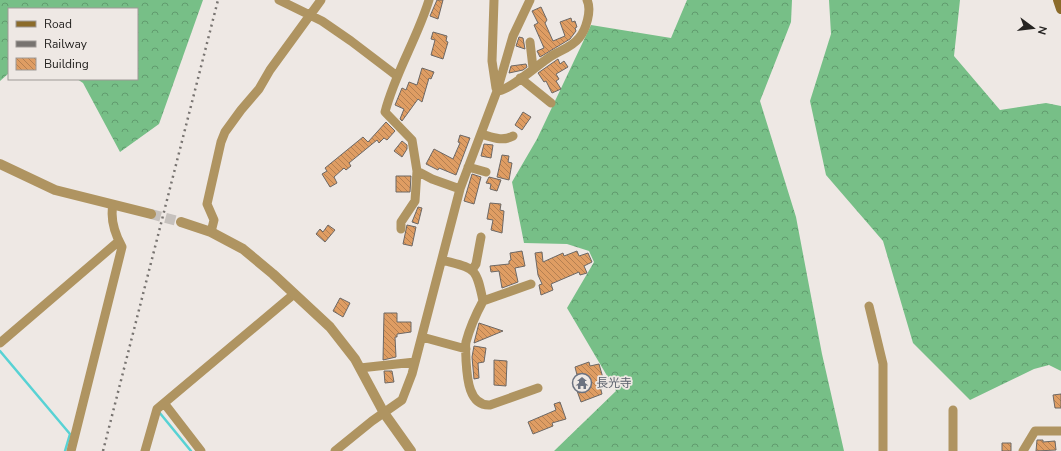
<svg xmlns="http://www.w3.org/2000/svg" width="1061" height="451" font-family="'Nunito Sans','Noto Sans JP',sans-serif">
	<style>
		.forest { fill: url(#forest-crowns) }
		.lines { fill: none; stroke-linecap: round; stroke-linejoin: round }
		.stream { stroke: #58d2d4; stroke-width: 2.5 }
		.building { fill: url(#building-back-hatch); stroke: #6d6865 }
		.tertiary-tunnel { stroke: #c6c1bd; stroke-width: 10; stroke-dasharray: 10 5; stroke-linecap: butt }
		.minor { stroke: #af9461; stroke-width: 9 }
		.tertiary { stroke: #af9461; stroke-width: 10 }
		.secondary { stroke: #8b6b2a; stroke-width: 10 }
		.rail { stroke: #777370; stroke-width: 2.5; stroke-dasharray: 2 4; stroke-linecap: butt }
		.labels { text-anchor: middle; stroke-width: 3.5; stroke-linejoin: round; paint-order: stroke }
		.worship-label { font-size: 12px; fill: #5b616d; stroke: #eee8e4; text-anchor: start }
	</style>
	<defs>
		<pattern id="forest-crowns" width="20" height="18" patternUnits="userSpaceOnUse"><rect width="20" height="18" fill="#77bf87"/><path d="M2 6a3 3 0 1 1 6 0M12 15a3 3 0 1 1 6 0" fill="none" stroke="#619b6e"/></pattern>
		<pattern id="building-back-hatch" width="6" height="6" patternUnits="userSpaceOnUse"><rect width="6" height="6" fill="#df9d63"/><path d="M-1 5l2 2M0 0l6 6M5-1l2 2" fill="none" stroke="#b58051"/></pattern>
	</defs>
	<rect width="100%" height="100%" fill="#eee8e4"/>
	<path class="forest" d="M0,0H203L159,124L120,152L83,83L77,79H137V9H9V73L0,81Z
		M687,0H792L791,22L760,101L796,217L822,354L844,451H554L616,391L567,308L594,262L589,251L567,244L524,243L512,182L537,139L591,25L671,38Z
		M829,0H960L954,56L1000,110L1046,103L1061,106V371L1049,365L1034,369L970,400L913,343L883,241L826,175L810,101L831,34Z"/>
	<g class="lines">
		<path class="stream" d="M0,351L70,434L65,451
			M159,412L191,451"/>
	</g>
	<path class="building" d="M437,0H443L438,19L430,16Z
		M541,7L547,20L545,23L553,41L565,36L560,22L571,18L572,22L575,21L577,27L575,28L576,31L570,39L540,57L537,51L544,48L534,25L538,23L532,11Z
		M433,32L447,36L446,41L448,42L443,59L431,55L435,40L431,39Z
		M519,37L523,38L525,49L516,46Z
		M558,59L560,64L564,61L568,67L556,74L559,79L556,81L561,89L552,93L546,81L544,82L538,73Z
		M526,64L527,67L523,70L509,73L511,66Z
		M422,68L434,72L431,79L429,78L422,102L418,99L402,121L400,119L404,109L395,105L402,88L406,90L409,82L417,85Z
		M523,112L531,117L522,130L515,125Z
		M386,122L395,131L387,140L384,138L379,143L377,140L349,163L351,166L346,170L344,168L334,177L337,183L330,187L322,174L327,171L325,168L363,137L368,142Z
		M460,135L470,138L456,175L439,168L438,170L426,164L434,149L453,159L460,143L458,142Z
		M402,141L407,145V149L402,157L394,151Z
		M484,144L493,145L491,158L481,156Z
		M502,155L509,156L508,162L512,163L509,180L497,177Z
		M472,174L481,177L474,204L464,201Z
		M396,176H411L410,192H396Z
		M489,177L501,180L497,191L490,189L491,184L486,183Z
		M490,203L501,204L500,210L504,211L502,233L491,230L493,220L487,219Z
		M418,207L422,208L418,224L412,222Z
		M328,225L335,230L325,242L316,234L320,229L323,232Z
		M407,225L416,227L412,246L403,244Z
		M522,251L525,266L515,268L518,282L502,288L499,271L491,272L490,266L509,264V261L511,260L510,253Z
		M577,251L579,256L588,253L592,262L584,266L587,273L580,275L579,272L551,284L553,290L541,295L539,285L542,284L538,275L535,253L542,252L543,262L563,253L564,256Z
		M340,298L350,303L343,317L333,311Z
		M384,313H397V322H411V332L397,334V337H395L396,357L383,360Z
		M479,323L503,331L474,343Z
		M474,346L486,348L484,362L478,363L479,378L474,379L472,357Z
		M494,360L507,361L506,386L494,385Z
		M589,362L590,366L599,364L605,385L600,386L602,394L581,402L576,388L578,387L577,384L579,383L575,367Z
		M384,371H392L394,382L385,383Z
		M1061,394V408H1055L1053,395Z
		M560,402L566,419L552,423L553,426L533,434L528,422L556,410L554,404Z
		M1037,440H1043V442L1055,441L1056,450L1036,451Z
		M1002,443H1011V451H1002Z"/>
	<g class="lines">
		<path class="tertiary-tunnel" d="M151,214L181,222"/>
		<path class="minor" d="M279,0L322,21L351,41L397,76
			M429,0C417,39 395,73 385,112L412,140L417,171L432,179L460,189
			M494,0L492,61L496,88
			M530,42L533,68
			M520,78L551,103
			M497,91C510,91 539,63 553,55C562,50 573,46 579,38C586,30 592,10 587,0
			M481,134C492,137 502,142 513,136
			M468,167L486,172
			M401,229V222L415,201L417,171
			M211,232L214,220L207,204L221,142L225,132L241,110L259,89L270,70L321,0
			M442,260C475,269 476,266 483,301L531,284
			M472,270L476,264L481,237
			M483,301C476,314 470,327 466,342C465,347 466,354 466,360C467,376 468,406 490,405L538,388
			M869,306L883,364V451
			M422,337L466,349
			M0,343L119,241
			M360,368L415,362
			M164,403L201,451
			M71,451L122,247C115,234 110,219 113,205
			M145,451L157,409L294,294
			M335,451L372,421L402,400L412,374L460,189L497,91L513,36L530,0
			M953,451V410
			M1023,451L1035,431H1061"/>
		<path class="tertiary" d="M0,164L55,190L151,214
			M181,222L211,232L243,249L273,274L330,327L355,359L384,413L411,451"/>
		<path class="secondary" d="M1058,0L1061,9"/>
		<path class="rail" d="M103,451L218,0"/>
	</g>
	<defs>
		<g id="temple-ring" transform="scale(1)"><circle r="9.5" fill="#eee8e4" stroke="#6b7280" stroke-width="1.5"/><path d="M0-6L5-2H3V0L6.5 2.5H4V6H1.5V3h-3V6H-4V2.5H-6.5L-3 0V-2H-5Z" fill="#6b7280"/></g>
	</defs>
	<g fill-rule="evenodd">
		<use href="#temple-ring" x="582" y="383"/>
	</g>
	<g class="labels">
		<g class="worship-label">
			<text x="596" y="387">長光寺</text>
		</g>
	</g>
	<rect x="8" y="8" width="130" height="72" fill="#eee8e4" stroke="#9e9996"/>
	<rect x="16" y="21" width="20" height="6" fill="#8b6b2a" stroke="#9e9996"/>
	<text x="44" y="28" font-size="12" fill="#252321">Road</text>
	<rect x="16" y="41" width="20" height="6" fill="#777370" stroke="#9e9996"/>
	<text x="44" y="48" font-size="12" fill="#252321">Railway</text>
	<rect x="16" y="58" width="20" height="12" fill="url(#building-back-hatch)" stroke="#9e9996"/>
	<text x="44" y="68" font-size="12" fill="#252321">Building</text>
	<g transform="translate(1033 28) rotate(105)" stroke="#eee8e4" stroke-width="3" paint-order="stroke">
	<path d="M0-3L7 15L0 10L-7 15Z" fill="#252321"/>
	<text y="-6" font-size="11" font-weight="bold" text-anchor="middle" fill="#252321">N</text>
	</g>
</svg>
